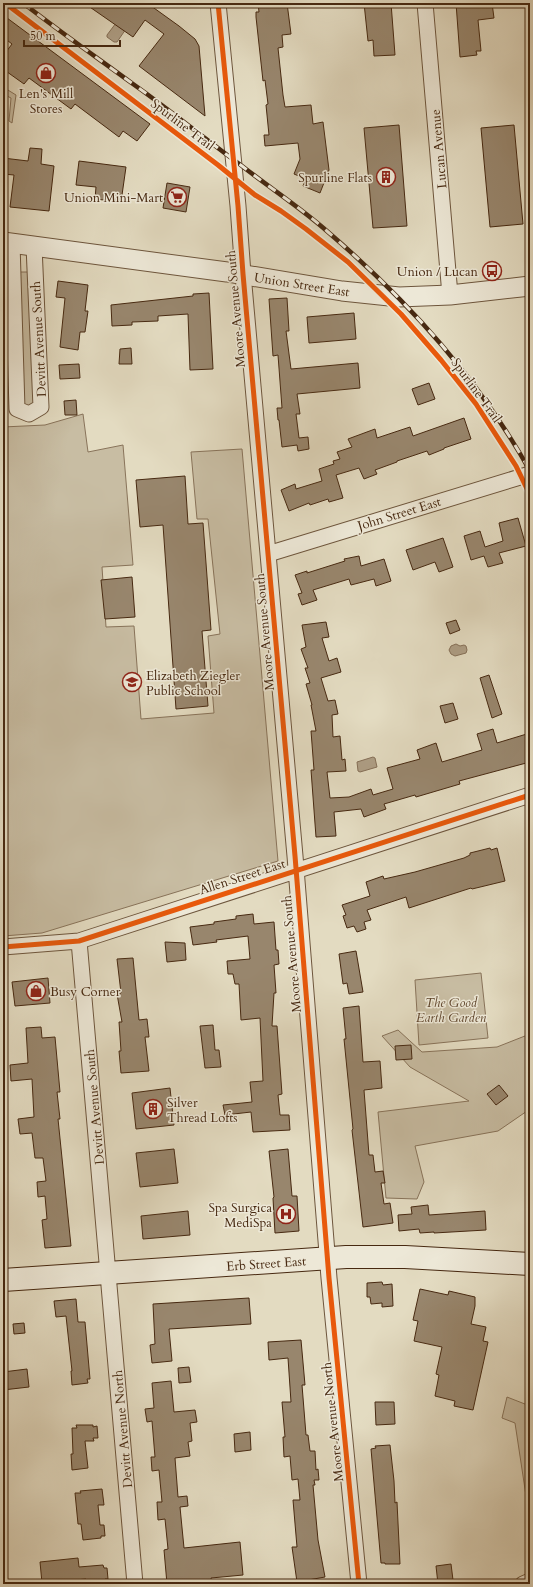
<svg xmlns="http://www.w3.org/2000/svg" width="533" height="1587" font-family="Cardo,serif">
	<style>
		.green { fill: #c8bda3; stroke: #88735a }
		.water { fill: #ae9e85; stroke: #856f57 }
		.building { fill: #98866d; stroke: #472911 }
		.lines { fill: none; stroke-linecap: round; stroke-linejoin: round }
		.minor-casing { stroke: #6e563d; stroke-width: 17 }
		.tertiary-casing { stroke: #6e563d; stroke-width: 21 }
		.secondary-casing { stroke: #472911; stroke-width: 24 }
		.minor { stroke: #ede8d7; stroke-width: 15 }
		.tertiary { stroke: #ede8d7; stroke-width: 19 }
		.secondary { stroke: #ede8d7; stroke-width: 22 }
		.rail-casing { stroke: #472911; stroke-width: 4.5 }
		.rail { stroke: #ede8d7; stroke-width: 3; stroke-dasharray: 9; stroke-linecap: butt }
		.cycleway-casing { stroke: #ede8d7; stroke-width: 8 }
		.cycleway { stroke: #e8590c; stroke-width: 5 }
		.labels { text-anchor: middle; stroke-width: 3; stroke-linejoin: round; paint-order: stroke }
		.poi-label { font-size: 13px; fill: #472911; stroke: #ede8d7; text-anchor: end }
		.street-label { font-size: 13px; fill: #472911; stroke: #ede8d7 }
		.park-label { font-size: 13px; font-style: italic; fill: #61472e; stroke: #ede8d7 }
	</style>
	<rect width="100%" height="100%" fill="#e3dbc1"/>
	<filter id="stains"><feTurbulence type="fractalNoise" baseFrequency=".005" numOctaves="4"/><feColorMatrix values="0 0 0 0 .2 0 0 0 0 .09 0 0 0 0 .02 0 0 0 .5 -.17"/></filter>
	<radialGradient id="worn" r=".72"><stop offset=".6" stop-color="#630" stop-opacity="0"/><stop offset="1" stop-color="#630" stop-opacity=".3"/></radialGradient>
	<path class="green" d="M3,87L16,95L12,123L9,121L11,98L3,94Z
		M18,272H28L35,405L23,406Z
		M83,414L88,452L123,445L133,565L102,567L106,627L134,626L141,719L214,713L208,636L220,634L208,519H197L191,452L242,449L278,861L42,933L3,936V427L45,425Z
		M481,973L488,1038L419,1045L415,980Z
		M398,1030L422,1052L497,1047L530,1034V1109L498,1131L415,1146L424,1182L417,1199L386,1198L378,1112L469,1101L410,1067L382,1036Z
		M507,1397L530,1406V1508L528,1509L515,1423L502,1418Z"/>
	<path class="water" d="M119,19L128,26L117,42H114L107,37V35Z
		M456,644L460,646L464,645L466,646L467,650L466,653L455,656L451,654L449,650L451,646Z
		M373,757L375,758L377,767L360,772L358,771L357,762Z"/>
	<path class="building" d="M84,3H147L179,26L195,39L199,46L205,116L139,66L164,34L145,20L133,37Z
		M258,3H287L291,34L282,35L283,47L278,48L283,95L285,107L311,105L313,124L323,122L329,170L320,193L303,186L306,179L294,174L300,159L298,143L265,146L264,135H269L266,105L268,104L265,80L263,81L256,17V12H259Z
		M364,3H391L395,55L374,56L373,40L368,41Z
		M456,3H492L494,18L478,20L481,51H476L477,55L460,57Z
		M3,15L150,124L137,141L123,131L119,137L75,104L71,109L29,78L24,84L3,69V56L12,44L3,37Z
		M399,125L407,226L373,228L364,128Z
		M514,125L523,224L490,227L481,128Z
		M30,148L42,149L41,164L54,166L49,211L10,207L14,175L3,174V158L28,161Z
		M79,161L126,167L121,202L95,199L96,187L76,185Z
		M167,183L190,187L186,212L163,208Z
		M58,281L88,285L85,311H88L85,332H80L78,350L60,347L65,298L56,297Z
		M209,293L213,369L190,370L188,314L158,316V321L132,322V325L112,326L111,305L193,296V294Z
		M287,298L289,331H286L291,369L358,363L360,388L297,394L300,414H296L299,438L308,437L309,449L298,451L297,445L282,447L279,420H278L277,408H282L278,355L273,356L269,299Z
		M354,313L356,339L309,343L307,317Z
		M131,348L132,364H119L120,349Z
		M79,364L80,378L60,379L59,365Z
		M429,383L435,399L418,405L412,389Z
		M76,400L77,415H65L64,401Z
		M464,418L471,439L444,448V449L429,455L427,451L397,461V462L375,470L377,474L364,479L359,468L336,475L343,498L329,502L328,499L310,505L309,503L289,511L281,490L295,484L296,489L322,481L319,469L334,464L333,461L340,459L337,452L352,447L348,439L375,429L377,438L410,427L413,436Z
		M185,476L188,524L203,523L211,630L202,631L208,706L176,709L163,525L140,527L136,480Z
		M518,518L526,546L499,553L503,563L488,567L484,556L471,560L464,536L480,531L485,547L503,541L499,523Z
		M443,538L453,567L439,572L435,562L413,570L406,550Z
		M359,556L361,566L384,559L391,581L376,586L374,579L351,585L349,579L313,590L317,600L302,605L298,594L302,593L295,575L307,571V573L345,561L344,559Z
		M132,577L135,617L105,619L101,580Z
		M456,620L460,630L450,634L446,623Z
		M326,622L329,637L322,638L329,661L337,658L341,672L321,678L328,701L335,700L338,714L332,715L333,737L340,736L342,760L345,759L346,771L327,772L330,798L349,797L371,789L373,795L393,789L387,768L420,759L417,750L436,743L442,762L482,750L477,734L493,729L497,743L530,733V762L459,781L460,784L416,797L415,795L384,804L386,809L364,817L361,809L334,812L336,836L316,837L311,770H314L311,731H316L311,705H312L306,684L310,683L305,668H308L301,649L306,647L302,625Z
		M489,675L502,714L492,718L480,678Z
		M453,703L458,719L445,723L440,706Z
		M490,848L491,850L497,848L505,881L472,889L471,888L409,908L406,897L367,910L371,920L364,922L366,929L357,932L354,926L347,928L343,916L346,915L342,905L370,896L366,882L383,876L384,879L415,872L464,858L470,855V853Z
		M253,914L254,924L274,922L276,950H278L279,964L274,965L276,993H274L272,1026H277L282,1094L278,1095L280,1115H289L290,1130L253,1132L251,1112L225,1115L223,1105L252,1102L250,1082L263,1081L260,1018L241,1020L239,984H235L233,974H228L227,961L250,959L248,936L216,940L217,942L193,945L190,927L214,924V922L236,919V916Z
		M165,942L185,943L186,960L167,962Z
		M356,951L363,992L349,994L347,983L343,984L339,954Z
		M133,958L139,1020L147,1019L149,1037H145L149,1071L121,1073L119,1051H121L119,1022H122L117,994L121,993L117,959Z
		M48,978L50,1003L15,1006L12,982Z
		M359,1006L363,1062L380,1061L382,1088L364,1090L369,1155H373L375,1172L383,1171L385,1183H381L384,1204L390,1203L393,1223L363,1227L352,1130L353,1129L344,1039H346L343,1008Z
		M213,1025L215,1050H219L221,1067L205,1068L200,1026Z
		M41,1027L42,1038L55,1037L60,1092H57L60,1119H58L71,1246L45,1248L42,1220L47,1219L45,1196L38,1197L37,1182L46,1181L43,1158H35L32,1133L20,1134L18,1119L34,1117L32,1079L11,1081L10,1065L28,1063L26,1028Z
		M411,1045L412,1059L396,1060L395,1046Z
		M499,1085L508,1096L496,1105L487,1094Z
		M170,1088L174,1125L136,1129L132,1093Z
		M174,1149L178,1183L140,1187L136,1153Z
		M288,1149L292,1196H297L299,1231L275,1233L273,1198L274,1197L269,1151Z
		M428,1205L429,1215L485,1211L486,1230L434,1233V1232L420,1233L419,1229L399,1231L398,1215L412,1214L411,1207Z
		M188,1211L190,1235L143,1239L141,1216Z
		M382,1282L383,1285L392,1284L393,1306L382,1307V1303L371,1304L370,1297H367V1283Z
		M420,1289L448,1295L449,1291L475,1297V1306L471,1324L486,1327L483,1341L488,1342L473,1410L454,1406L455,1401L435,1396L439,1375L436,1374L442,1347L414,1341L418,1321L413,1320Z
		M249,1298L251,1324L169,1329L172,1361L152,1363L150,1345L155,1344L153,1304Z
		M76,1299L78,1322H85L90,1379H87L88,1383L72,1385L71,1371H72L66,1316L56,1317L54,1301Z
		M24,1323L25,1333L14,1334L13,1324Z
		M301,1340L305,1385H302L306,1435H308L310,1451H315L316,1470L318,1469L319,1480H314L315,1485H313L318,1540L325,1577L297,1582L292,1547H297L293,1500H300L298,1479L292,1480L290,1456L284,1457L283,1437H285L282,1402H291L288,1358L269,1360L268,1342Z
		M189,1367L191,1382L179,1383L178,1368Z
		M27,1369L29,1387L3,1390V1372Z
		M171,1381L174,1412L195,1410L197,1422L190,1423L192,1441L188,1442L190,1456L175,1458L178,1497L187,1496L188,1506L180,1507L184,1548L240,1542L243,1575L211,1578L212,1584H167L164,1550L168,1549L165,1519L158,1520L157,1502H162L159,1470L152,1471L151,1457H155L152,1421L147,1422L145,1409L154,1408L152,1383Z
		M375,1402H394L395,1424L376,1425Z
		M76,1425H93V1427L97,1426L98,1438H93L94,1441H85L88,1468L72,1470L71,1454H73L72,1428H77Z
		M250,1432L251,1450L235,1452L234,1434Z
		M390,1445L394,1481L395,1503L397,1502L400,1564H385V1563H381L371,1449L376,1448L375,1446Z
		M102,1489L104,1505H98L100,1525H104L105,1536H101V1538L83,1540L81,1524H78L75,1493H81L80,1491Z
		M78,1558L79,1567L103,1565L104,1568H107L108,1579H105V1582L86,1583V1579L42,1583L40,1562Z
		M451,1564L453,1580H451L452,1584H438L436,1566Z"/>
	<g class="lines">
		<g class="minor-casing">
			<path id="minor" d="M218,3L238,206L243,274L295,856L329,1278L359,1584
				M425,3L450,295
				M12,243L17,409L29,414L41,407L34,246
				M268,554L530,474
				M79,941L135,1584
				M3,947L79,941L530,795
				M523,1584L530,1581"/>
		</g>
		<g class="tertiary-casing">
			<path id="tertiary" d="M3,242L227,272L342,291L399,297L450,295L530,286"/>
		</g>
		<g class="secondary-casing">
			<path id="secondary" d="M3,1280L346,1257H405L530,1264"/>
		</g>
		<use href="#minor" class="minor"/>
		<use href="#tertiary" class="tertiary"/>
		<use href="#secondary" class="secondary"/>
		<g class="rail-casing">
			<path id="rail" d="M23,3C59,31 96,57 133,84C170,110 205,139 242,166C270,188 301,208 328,232C407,300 479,379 530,471"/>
		</g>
		<use href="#rail" class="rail"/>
		<g class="cycleway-casing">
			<path id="cycleway" d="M5,3L218,165L255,195L281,211L306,229L348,262L401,314L441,360L476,404L516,466L530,495
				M218,3L238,206L243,274L295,856L329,1278L359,1584
				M3,947L79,941L530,795"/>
		</g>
		<use href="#cycleway" class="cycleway"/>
	</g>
	<defs>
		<g id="shop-ring" transform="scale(1)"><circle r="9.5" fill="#ede8d7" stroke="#8f2418" stroke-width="1.5"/><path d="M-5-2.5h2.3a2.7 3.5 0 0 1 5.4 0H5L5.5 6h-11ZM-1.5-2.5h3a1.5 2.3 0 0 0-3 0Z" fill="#8f2418"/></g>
		<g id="building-ring" transform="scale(1)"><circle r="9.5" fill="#ede8d7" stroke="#8f2418" stroke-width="1.5"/><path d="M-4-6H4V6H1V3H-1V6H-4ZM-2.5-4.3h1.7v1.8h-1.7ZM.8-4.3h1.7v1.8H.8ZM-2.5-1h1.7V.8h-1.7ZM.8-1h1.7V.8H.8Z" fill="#8f2418"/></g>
		<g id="supermarket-ring" transform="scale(1)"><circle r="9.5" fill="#ede8d7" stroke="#8f2418" stroke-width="1.5"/><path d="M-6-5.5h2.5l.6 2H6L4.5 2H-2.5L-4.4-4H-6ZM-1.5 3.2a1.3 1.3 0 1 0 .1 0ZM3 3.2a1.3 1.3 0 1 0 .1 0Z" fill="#8f2418"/></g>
		<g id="bus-ring" transform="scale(1)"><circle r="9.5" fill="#ede8d7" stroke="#8f2418" stroke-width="1.5"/><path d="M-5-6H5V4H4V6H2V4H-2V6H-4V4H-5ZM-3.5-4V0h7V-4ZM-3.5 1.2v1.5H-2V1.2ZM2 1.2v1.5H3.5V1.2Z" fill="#8f2418"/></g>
		<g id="school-ring" transform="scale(1)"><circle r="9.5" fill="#ede8d7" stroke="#8f2418" stroke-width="1.5"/><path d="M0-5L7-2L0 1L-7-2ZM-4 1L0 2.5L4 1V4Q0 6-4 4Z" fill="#8f2418"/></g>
		<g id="hospital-ring" transform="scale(1)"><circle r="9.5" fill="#ede8d7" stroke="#8f2418" stroke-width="1.5"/><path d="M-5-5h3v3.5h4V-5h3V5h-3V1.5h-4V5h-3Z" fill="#8f2418"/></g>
	</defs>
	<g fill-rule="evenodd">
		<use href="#shop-ring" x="46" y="73"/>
		<use href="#building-ring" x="386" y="177"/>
		<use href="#supermarket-ring" x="177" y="197"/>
		<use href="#bus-ring" x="492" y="271"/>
		<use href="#school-ring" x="132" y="682"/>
		<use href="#shop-ring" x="36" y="991"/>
		<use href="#building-ring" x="153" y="1109"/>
		<use href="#hospital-ring" x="286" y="1214"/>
	</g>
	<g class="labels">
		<g class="poi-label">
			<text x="46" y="98" text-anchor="middle">Len's Mill<tspan x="46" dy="15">Stores</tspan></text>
			<text x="372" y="182">Spurline Flats</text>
			<text x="163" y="202">Union Mini-Mart</text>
			<text x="478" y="276">Union / Lucan</text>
			<text x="146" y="680" text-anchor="start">Elizabeth Ziegler<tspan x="146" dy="15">Public School</tspan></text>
			<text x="50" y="996" text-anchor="start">Busy Corner</text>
			<text x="167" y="1107" text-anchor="start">Silver<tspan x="167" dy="15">Thread Lofts</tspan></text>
			<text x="272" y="1212">Spa Surgica<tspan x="272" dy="15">MediSpa</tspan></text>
		</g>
		<g class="street-label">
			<text transform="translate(183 124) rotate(37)" y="5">Spurline Trail</text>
			<text transform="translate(438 149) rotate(-95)" y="5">Lucan Avenue</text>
			<text transform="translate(302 284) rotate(9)" y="5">Union Street East</text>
			<text transform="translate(235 309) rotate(-95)" y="5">Moore Avenue South</text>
			<text transform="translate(38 339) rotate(-93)" y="5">Devitt Avenue South</text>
			<text transform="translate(477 390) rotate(54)" y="5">Spurline Trail</text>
			<text transform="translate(399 513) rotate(-17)" y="5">John Street East</text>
			<text transform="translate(264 632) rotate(-95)" y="5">Moore Avenue South</text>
			<text transform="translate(242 876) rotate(-18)" y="5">Allen Street East</text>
			<text transform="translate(291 954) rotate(-95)" y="5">Moore Avenue South</text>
			<text transform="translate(94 1107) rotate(-95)" y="5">Devitt Avenue South</text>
			<text transform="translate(266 1263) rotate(-4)" y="5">Erb Street East</text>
			<text transform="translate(332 1422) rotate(-96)" y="5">Moore Avenue North</text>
			<text transform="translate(122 1429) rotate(-95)" y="5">Devitt Avenue North</text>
		</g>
		<g class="park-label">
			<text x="451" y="1007">The Good<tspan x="451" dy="15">Earth Garden</tspan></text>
		</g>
	</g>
	<rect width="533" height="1587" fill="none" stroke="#e3dbc1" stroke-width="16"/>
	<rect x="4" y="4" width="525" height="1579" fill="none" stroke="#472911" stroke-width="2"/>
	<rect x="8" y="8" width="517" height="1571" fill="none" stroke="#472911"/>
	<path d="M24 40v6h96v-6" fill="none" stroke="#472911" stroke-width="2"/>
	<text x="30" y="40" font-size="12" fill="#472911" stroke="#ede8d7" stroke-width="3" paint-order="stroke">50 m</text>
	<rect width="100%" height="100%" filter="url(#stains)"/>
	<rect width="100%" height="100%" fill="url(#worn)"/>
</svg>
